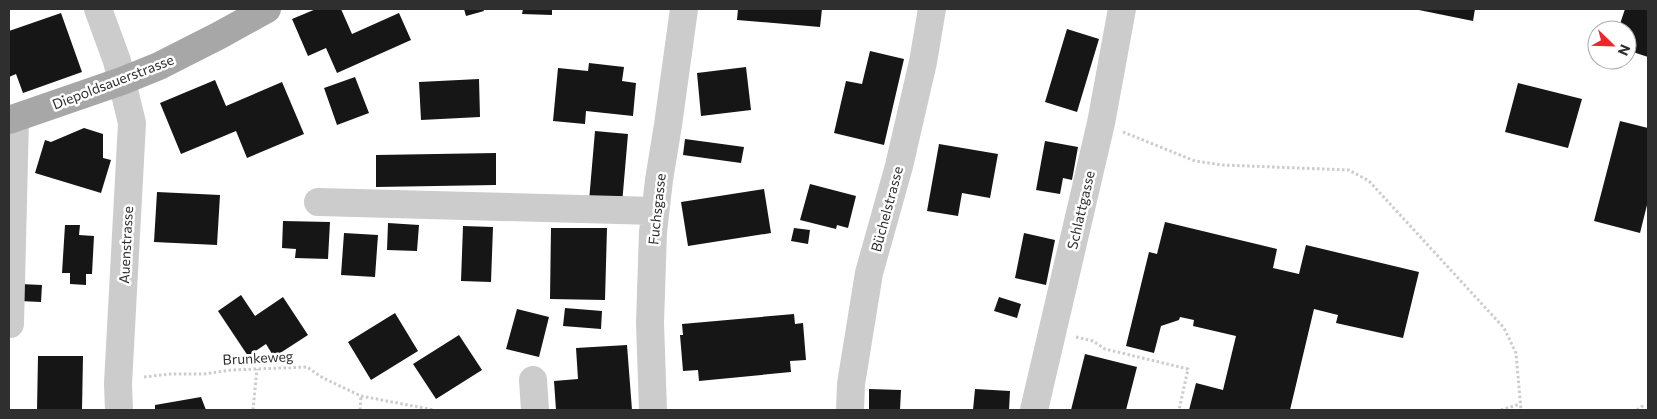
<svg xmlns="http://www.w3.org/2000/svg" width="1657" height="419" font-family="Commissioner,sans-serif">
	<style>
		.building { fill: #161616 }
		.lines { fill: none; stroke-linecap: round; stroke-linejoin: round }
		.path { stroke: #ccc; stroke-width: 3; stroke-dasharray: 2.5 2.5; stroke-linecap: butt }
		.minor { stroke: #ccc; stroke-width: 28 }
		.major { stroke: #a7a7a7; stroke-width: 28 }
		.labels { text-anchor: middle; stroke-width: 5; stroke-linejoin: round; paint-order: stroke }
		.street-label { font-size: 14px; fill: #2f2f2f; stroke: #fff }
	</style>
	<rect width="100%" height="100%" fill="#fff"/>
	<path class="building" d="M316,9H341L352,34L399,13L411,40L337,73L326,48L308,56L292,19Z
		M464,9H483L484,11L466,16Z
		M523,9H552V15L522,14Z
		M738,9H822L820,27L737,20Z
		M1414,9H1475L1473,21Z
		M1625,9H1648V57L1627,50V30H1618Z
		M61,13L82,72L23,93L16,74L9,77V31Z
		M1067,29L1099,39L1077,112L1045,102Z
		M870,51L904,59L884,145L834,133L846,81L862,84Z
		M589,63L624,67L622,81L636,83L633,116L586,111L585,124L553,121L558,68L588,71Z
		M746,67L751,110L701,116L697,73Z
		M355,77L369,113L337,125L324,88Z
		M479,79L480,117L421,120L419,82Z
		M215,80L226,106L282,82L304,134L247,158L236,131L181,154L160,103Z
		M1518,83L1582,99L1568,148L1505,132Z
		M1620,121L1648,128V201L1640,233L1594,221Z
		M84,128L103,134V158L111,160L101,193L35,173L45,140L51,142Z
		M595,131L628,134L622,204L589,201Z
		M685,139L744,147L741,163L683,155Z
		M1045,141L1078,147L1072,180L1063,178L1060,194L1036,190Z
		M939,144L998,154L990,198L962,193L958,216L927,211Z
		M496,153V185L376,187V155Z
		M810,184L856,196L848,228L837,225L836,229L800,220Z
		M764,189L771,233L688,246L681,202Z
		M157,192L220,195L217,245L154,242Z
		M283,221L330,222L328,259L295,258L296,249L282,248Z
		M1165,222L1277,249L1273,268L1299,274L1306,245L1419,272L1403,338L1336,323L1338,315L1314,309L1290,410H1189L1196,383L1223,390L1236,336L1193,326L1194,320L1180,317L1179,320L1161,326L1154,353L1126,346L1149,252L1157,254Z
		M388,223L419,225L417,251L387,250Z
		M65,225H80L79,235L94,236L92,274H86V285L70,284V273H62Z
		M463,226L493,227L491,282L461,281Z
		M551,228H607L605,300L550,299Z
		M794,228L810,230L808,244L791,241Z
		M344,233L378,235L375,277L341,275Z
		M1024,233L1055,240L1046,285L1015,278Z
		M20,284L42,285L41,302L19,301Z
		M241,295L255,316L283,297L308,335L274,357L266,344L248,356L218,311Z
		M999,297L1021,304L1017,318L994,311Z
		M565,308L602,311L601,329L563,326Z
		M517,309L549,317L539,357L506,349Z
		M395,313L418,351L371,380L348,342Z
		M794,314L795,324L803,323L806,360L790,361L791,372L699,381L698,370L683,371L680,335H683L682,324Z
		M459,335L482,370L436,399L413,364Z
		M627,345L632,410H556L554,381L578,379L576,348Z
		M1085,354L1137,367L1126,410H1071Z
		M38,356H83L82,410H37Z
		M869,389L901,390L900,410H869Z
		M975,389L1010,391L1009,410H973Z
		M201,397L206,410H155V405Z"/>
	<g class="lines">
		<path class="path" d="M1123,132L1195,161L1223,165L1349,170L1369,181L1504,328L1516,353L1521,410
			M1076,337L1093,341L1105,349L1188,369L1179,410
			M144,377L170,374H204L231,370L307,367L323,378L361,396L434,410
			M253,410L257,369
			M360,410L361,396
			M1501,410L1520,404
			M1637,410L1644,405"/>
		<path class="minor" d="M98,9L117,61L132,123L118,384L119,410
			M318,202L655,211
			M10,324L15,119
			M533,380L535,410
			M653,410L650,323L653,232L659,180L668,125L684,9
			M850,410L851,384L869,273L899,166L923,62L932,9
			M1034,410L1101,123L1122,9"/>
		<path class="major" d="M9,120L122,81L159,66L220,35L267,9"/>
	</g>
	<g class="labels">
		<g class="street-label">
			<text transform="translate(113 82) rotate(-21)" y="5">Diepoldsauerstrasse</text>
			<text transform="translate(657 209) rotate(-84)" y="5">Fuchsgasse</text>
			<text transform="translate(887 209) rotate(-75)" y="5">Büchelstrasse</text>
			<text transform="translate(1081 210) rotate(-77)" y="5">Schlattgasse</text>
			<text transform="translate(126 245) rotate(-87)" y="5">Auenstrasse</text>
			<text transform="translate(258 358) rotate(-3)" y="5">Brunkeweg</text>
		</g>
	</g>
	<rect width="1657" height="419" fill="none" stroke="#2f2f2f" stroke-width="20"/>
	<g transform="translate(1612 45) rotate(113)"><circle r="24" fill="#ffffff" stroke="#acacac"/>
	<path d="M0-4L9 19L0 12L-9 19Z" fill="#f3232b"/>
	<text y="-8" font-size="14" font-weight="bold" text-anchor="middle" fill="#2f2f2f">N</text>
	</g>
</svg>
